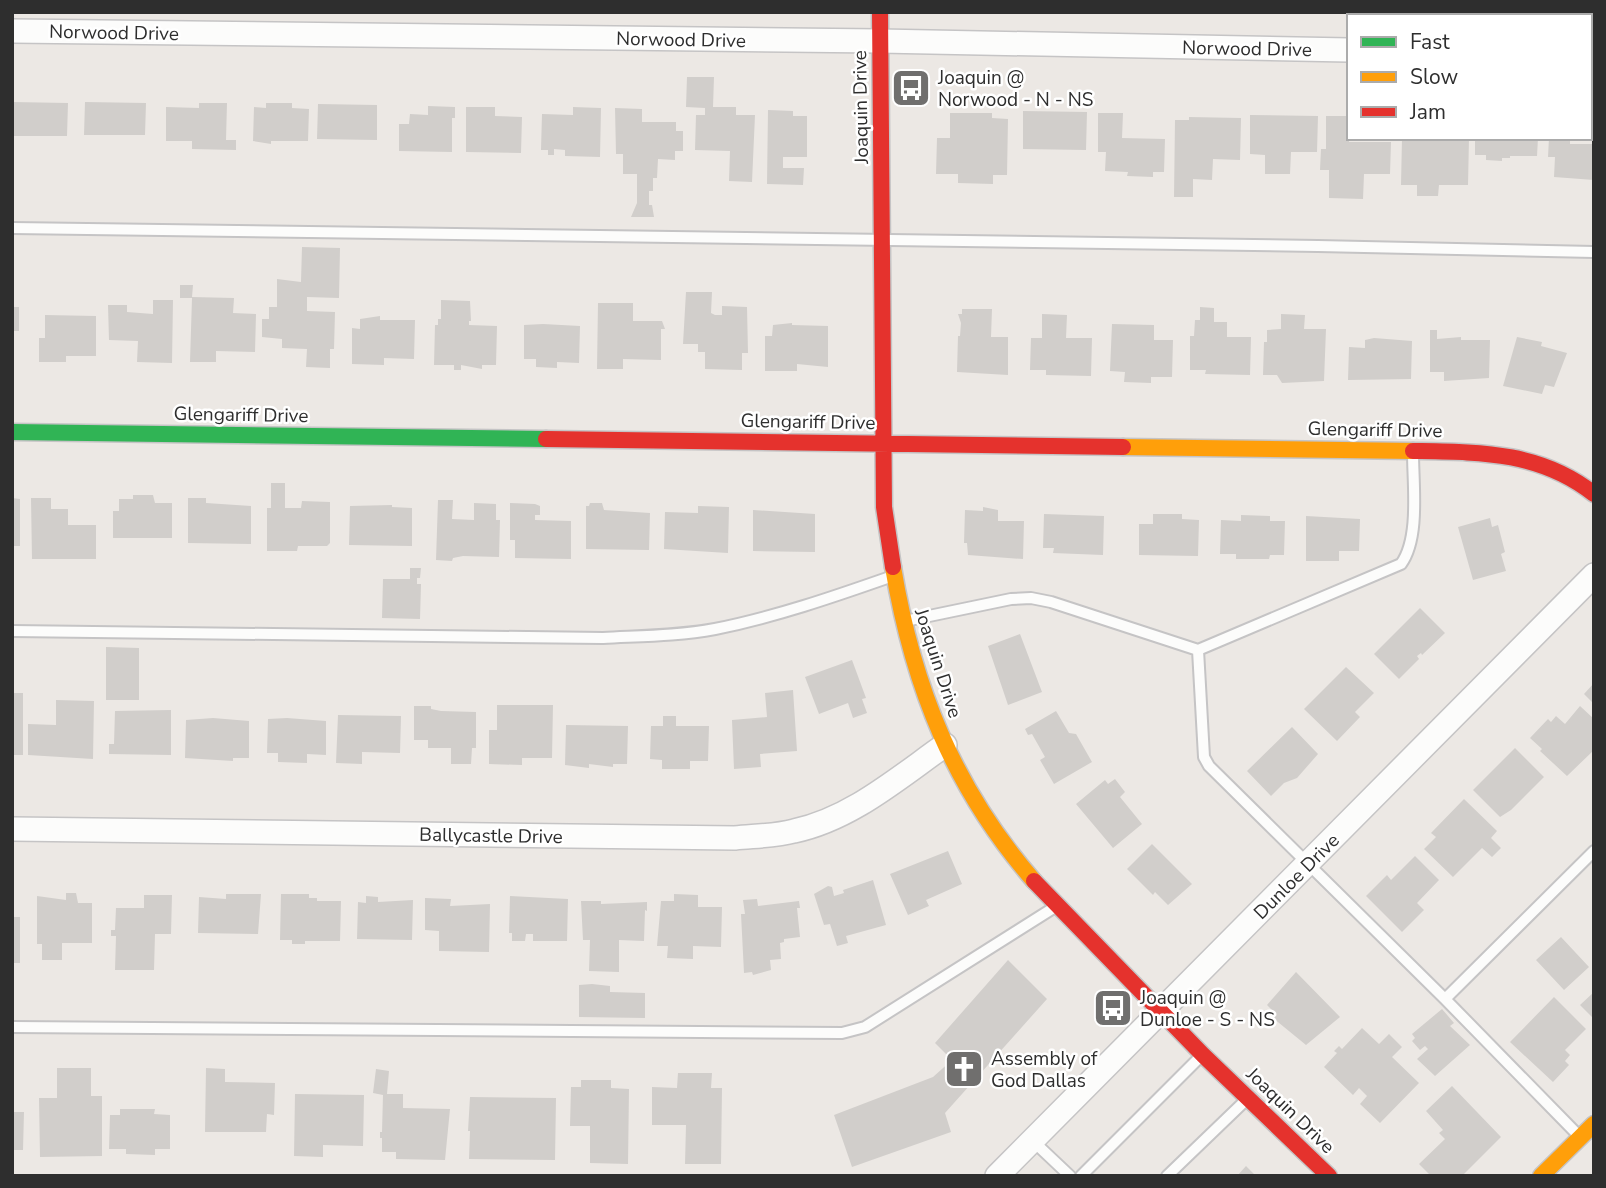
<svg xmlns="http://www.w3.org/2000/svg" width="1606" height="1188" font-family="'Nunito Sans',sans-serif">
	<style>
		.building { fill: #d1cecb }
		.lines { fill: none; stroke-linecap: round; stroke-linejoin: round }
		.lane-casing { stroke: #c5c4c5; stroke-width: 14 }
		.street-casing { stroke: #c5c4c5; stroke-width: 26 }
		.fast-casing { stroke: #c5c4c5; stroke-width: 19 }
		.slow-casing { stroke: #c5c4c5; stroke-width: 19 }
		.jam-casing { stroke: #c5c4c5; stroke-width: 19 }
		.lane { stroke: #fcfcfb; stroke-width: 10 }
		.street { stroke: #fcfcfb; stroke-width: 23 }
		.fast { stroke: #30b455; stroke-width: 16 }
		.slow { stroke: #ff9f0a; stroke-width: 16 }
		.jam { stroke: #e5322d; stroke-width: 16 }
		.labels { text-anchor: middle; stroke-width: 5; stroke-linejoin: round; paint-order: stroke }
		.street-label { font-size: 19px; fill: #2e2e2e; stroke: #fff }
		.poi-label { font-size: 19px; fill: #2e2e2e; stroke: #fff; text-anchor: start }
	</style>
	<rect width="100%" height="100%" fill="#ece8e4"/>
	<path class="building" d="M687,77H714L713,107H736V115H755L752,182L729,181L730,151L695,150L696,115H705V108L686,107Z
		M12,102L68,103L67,136H12Z
		M85,102L146,103L145,135H84Z
		M199,103H227L226,140H236V150L192,149V141H166V107L199,108Z
		M266,103H292V108L309,109L308,141H271V144L253,141L254,107L266,108Z
		M318,104L377,105V140L317,139Z
		M428,106L455,107V118H452V152L399,151V124H409L410,114L428,115Z
		M466,107H495V116L522,117L521,153L466,152Z
		M573,107L601,108L600,157L565,156V150L554,149V155H548V150H541L542,114L573,115Z
		M615,108L642,109V122H676V131H683V151H675V160L658,159L657,178H653V191H649V205H652L654,217H631L637,203V174H623V154H616Z
		M768,110L793,111V116H807V157H783V168H804L803,185L767,184Z
		M1023,111L1087,112L1086,150L1023,149Z
		M950,113H992V118L1008,119L1007,175H993V184L958,183V174H936L937,138H950Z
		M1098,113H1123L1122,138L1165,139L1164,172H1153V177L1127,176L1128,172L1105,171L1106,152H1098Z
		M1250,115L1318,116L1317,152H1291L1290,174H1265V155L1250,154Z
		M1326,116H1349V142H1391L1390,174H1364L1363,199L1329,198V170H1320L1321,149H1326Z
		M1189,117L1241,118L1240,160L1213,159L1212,180L1193,179V197H1174L1175,120H1189Z
		M1402,138H1469L1468,185H1439L1438,196H1417V185H1401Z
		M1475,138H1538L1537,156H1510V158H1502V161L1486,160V155H1475Z
		M1549,138H1570V144H1594V180L1554,177L1555,157H1548Z
		M302,247L340,248L339,298L307,297V311L335,312L334,349H330V368L306,367L307,349L282,348V339L262,337V319H269V307H277V279L301,282Z
		M180,285H193L192,297L234,298L233,313L256,314L255,352L216,351V362H190L192,298H180Z
		M686,292H712L711,313L715,315H722V306L747,307L748,353H742V370L705,369V352H698V344H683Z
		M153,300H173L172,363L137,362L138,341L109,340L108,305H127V312L153,314Z
		M441,300L470,301L471,321H469V325L497,326L496,365H482V369L461,365V370H454V365H434L435,325H438V319H441Z
		M598,303H633V321H662L665,329H661V360L623,359V369H597Z
		M12,307H19V331H12Z
		M1200,307L1214,308V322H1227V337H1251L1250,375L1205,374L1206,370H1190V336H1194L1195,320H1200Z
		M962,309H992L991,337H1008V375L957,372L958,336H960L961,323L958,314H962Z
		M1042,314L1067,315L1066,338H1092L1091,376L1046,375V370H1030L1031,338H1042Z
		M1281,314L1305,315L1304,329H1326L1324,381L1282,383L1277,375H1263L1264,342H1267V330L1281,329Z
		M45,315L96,316V356H66V362H39V338H45Z
		M380,316V320H415L414,359L384,358V365L352,364V328L360,329V319Z
		M792,323V325L828,326V367L797,364V371H765V336H772L773,325Z
		M543,324L580,326L579,363L557,362V368L536,367V359H524V325Z
		M1112,324L1154,325V340H1173L1172,377H1151V383L1124,382L1125,372L1110,371Z
		M1430,330H1437V339L1461,337V340H1490L1489,378L1444,381V372H1430Z
		M1517,337L1542,342L1541,346L1567,353L1554,387L1545,385L1542,394L1503,386Z
		M1374,338L1412,341L1411,379L1348,380L1349,347L1365,348V340Z
		M271,483H285V508H301L302,501L330,502V543L327,546H298L297,551H267V508H271Z
		M133,495H153L155,503H172V538H113V511H119V499H133Z
		M12,498L20,499V546H12Z
		M31,498H51V509H68V525H96V559H32Z
		M188,498H206V503L251,506V544L188,543Z
		M438,500H453L452,519L474,520V503L496,504V520H500L499,557L463,556L453,558L452,561L436,560Z
		M510,503L535,504L540,506V515H535V520L571,521V559L515,558V540H510Z
		M590,503H602L604,510L650,513L649,550L586,549V506H589Z
		M392,505V507L412,508V546L349,545L350,506Z
		M698,506L729,507L728,553L664,549L665,512L698,513Z
		M983,507L998,510V521H1024L1023,559L968,555L967,543H964L965,510L983,511Z
		M753,510L815,514V552L753,551Z
		M1044,514L1104,516L1103,555L1053,553L1054,548H1043Z
		M1153,514H1182V519L1199,520L1198,556L1139,555V524H1153Z
		M1241,515L1270,516V521H1285L1284,555H1270L1269,559H1236V554H1220L1221,520L1241,521Z
		M1306,516L1360,519L1359,551H1339V561H1306Z
		M1490,518L1492,527L1498,525L1505,552L1501,554L1506,571L1473,580L1458,527Z
		M410,568H421L420,578H417V584H421L420,619L382,618L383,579H410Z
		M1420,608L1445,633L1422,655L1421,653L1417,656L1419,659L1399,679L1374,654Z
		M1020,634L1042,692L1008,705L988,646Z
		M106,647L139,648V700H106Z
		M852,660L866,698L862,699L867,713L853,718L848,703L819,714L805,677Z
		M1346,667L1374,693L1355,712L1360,717L1337,741L1304,709Z
		M1594,683V704L1584,694Z
		M793,690L797,751L760,754L761,767L734,769L732,720L767,717L765,693Z
		M12,693H23V755H12Z
		M56,700L94,701L93,759L28,755V724L56,725Z
		M497,705H553L552,758H522V765L489,764V730H497Z
		M414,706H431V709L441,711L476,712V748H472L471,764H451V748H428V740H414Z
		M1580,706L1594,719V750L1567,776L1540,751L1542,749L1530,738L1548,719L1551,722L1556,716L1565,724Z
		M171,710V755L109,754V744H114L115,711Z
		M1056,711L1069,733L1076,734L1092,762L1054,784L1040,760L1045,757L1032,734L1028,735L1025,729Z
		M338,715L401,716L400,753L362,752V764L336,763Z
		M663,716H676V726H709L708,761H690V769H662V760L650,759L651,726H663Z
		M213,718L249,721V758H233V761L185,758L186,720Z
		M287,718L326,721V755L307,754V763L278,762V753H267L268,719Z
		M566,725L628,726L627,764H613V767L589,764V768L565,765Z
		M1292,727L1318,754L1297,778L1284,783L1271,796L1247,771Z
		M1515,748L1544,777L1511,810L1500,817L1473,790Z
		M1115,779L1125,792L1120,797L1142,824L1113,848L1076,804L1105,780L1108,784Z
		M1464,799L1497,831L1491,838L1501,848L1492,857L1482,848L1453,877L1424,849L1436,837L1431,833Z
		M1152,844L1192,884L1168,905L1155,892L1153,895L1127,869Z
		M948,851L962,884L926,900L929,906L908,915L890,874Z
		M1415,856L1439,880L1417,903L1424,910L1402,932L1366,896L1387,875L1391,880Z
		M873,880L886,925L846,936L848,943L837,946L830,924L824,925L814,894L828,886L832,887L834,896L844,893L843,890Z
		M66,893H76L78,903H92V943H62V960H42V944H37V896L66,900Z
		M226,894H261L258,934L198,933L199,897L226,899Z
		M281,894H309V898H317V901H341L340,941H305V944H292V940H280Z
		M674,894L698,895V907H722L721,947L693,946V959L667,958L668,946H657L661,901H674Z
		M144,895H172L171,934H155L154,970H115L116,936H111V930H115L116,908H144Z
		M366,896L378,897V902L413,900L412,940L357,939L358,902L366,903Z
		M510,896L568,899L567,941H533V934H526L525,941H512V933H509Z
		M425,898L451,899L450,906L490,904L489,952L439,951V931L425,930Z
		M757,899L758,906L799,901L800,908H797L800,937L784,939V942L780,943L781,959L770,960L771,970L753,975L752,972L744,973L741,914H745L743,900Z
		M581,901H601V904L647,902V911L645,910L644,941L619,940V972L589,971L590,940H583Z
		M12,917H20V963H12Z
		M1561,937L1589,967L1564,990L1536,960Z
		M1008,960L1047,999L945,1113L951,1132L852,1167L834,1115L933,1077L952,1060L935,1043Z
		M1296,972L1340,1017L1306,1045L1273,1018L1277,1015L1267,1005Z
		M592,984L610,986V992L645,993V1018L579,1017V985Z
		M1594,992V1019L1580,1005Z
		M1554,997L1586,1029L1565,1050L1570,1055L1565,1061L1569,1065L1553,1082L1510,1042Z
		M1442,1009L1454,1023L1450,1026L1470,1045L1435,1076L1417,1059L1428,1049L1425,1046L1420,1050L1412,1041L1415,1038L1412,1034Z
		M1362,1028L1379,1044L1389,1034L1402,1047L1392,1057L1419,1083L1380,1123L1360,1104L1367,1096L1359,1088L1353,1095L1324,1067L1337,1053L1334,1051L1339,1046L1342,1049Z
		M57,1068H91V1096H102V1156L40,1157L39,1098H57Z
		M206,1068L225,1069V1082L275,1083L274,1115L267,1114L266,1132H205Z
		M376,1069L389,1071L387,1094H403V1108L450,1109L445,1160L396,1159V1152H382V1138H380V1132H382L383,1095L373,1093Z
		M678,1073H712L711,1088H722L721,1164H685L686,1125H652V1087L677,1088Z
		M581,1080H611V1088L629,1089L628,1164L590,1163V1126H570L571,1087H581Z
		M1452,1086L1501,1137L1462,1176H1431L1419,1164L1445,1139L1439,1133L1443,1130L1426,1111Z
		M295,1094L364,1095L363,1146L323,1145V1157L294,1156Z
		M470,1097L556,1098L555,1160L469,1159L470,1131H468Z
		M120,1109H155L154,1114L170,1115V1149H155V1155L126,1154V1149H109L110,1115H120Z
		M12,1112H24L23,1150H12Z
		M1246,1166L1256,1176H1237Z"/>
	<g class="lines">
		<g class="lane-casing">
			<path id="lane" d="M12,228L1318,246L1594,252
				M905,621L1011,599L1031,598L1051,602L1198,650L1401,564C1420,538 1413,485 1413,453
				M12,631L603,638C640,636 678,636 715,629C775,617 833,597 890,577
				M1198,650L1204,757L1209,766L1445,999L1580,1137
				M1445,999L1594,851
				M12,1027L842,1033L865,1027L1055,907
				M1033,1141L1070,1176
				M1081,1176L1200,1057
				M1167,1176L1246,1100"/>
		</g>
		<g class="street-casing">
			<path id="street" d="M12,31L880,41L1349,50
				M1590,55H1594
				M12,829L735,838C754,836 775,836 794,831C851,819 898,778 945,745
				M997,1176L1594,575"/>
		</g>
		<g class="fast-casing">
			<path id="fast" d="M12,432L546,439"/>
		</g>
		<g class="slow-casing">
			<path id="slow" d="M1123,447L1413,451
				M893,567C913,687 954,789 1034,881
				M1541,1176L1594,1124"/>
		</g>
		<g class="jam-casing">
			<path id="jam" d="M880,12L884,507L893,567
				M546,439L1123,447
				M1413,451C1478,452 1540,451 1594,494
				M1034,881L1203,1055L1329,1176"/>
		</g>
		<use href="#lane" class="lane"/>
		<use href="#street" class="street"/>
		<use href="#fast" class="fast"/>
		<use href="#slow" class="slow"/>
		<use href="#jam" class="jam"/>
	</g>
	<defs>
		<g id="bus-square" transform="scale(2.0125)"><rect x="-9" y="-9" width="18" height="18" rx="4" fill="#706f6e" stroke="#fff"/><path d="M-5-6H5V4H4V6H2V4H-2V6H-4V4H-5ZM-3.5-4V0h7V-4ZM-3.5 1.2v1.5H-2V1.2ZM2 1.2v1.5H3.5V1.2Z" fill="#fff"/></g>
		<g id="church-square" transform="scale(2.0125)"><rect x="-9" y="-9" width="18" height="18" rx="4" fill="#706f6e" stroke="#fff"/><path d="M-1.2-6h2.4v3.5h3.3v2.4h-3.3V6h-2.4V-.1h-3.3v-2.4h3.3Z" fill="#fff"/></g>
	</defs>
	<g fill-rule="evenodd">
		<use href="#bus-square" x="911" y="88"/>
		<use href="#bus-square" x="1113" y="1008"/>
		<use href="#church-square" x="964" y="1069"/>
	</g>
	<g class="labels">
		<g class="street-label">
			<text transform="translate(114 32) rotate(1)" y="7">Norwood Drive</text>
			<text transform="translate(681 39) rotate(1)" y="7">Norwood Drive</text>
			<text transform="translate(1247 48) rotate(1)" y="7">Norwood Drive</text>
			<text transform="translate(860 107) rotate(-91)" y="7">Joaquin Drive</text>
			<text transform="translate(241 414) rotate(1)" y="7">Glengariff Drive</text>
			<text transform="translate(808 421) rotate(1)" y="7">Glengariff Drive</text>
			<text transform="translate(1375 429) rotate(1)" y="7">Glengariff Drive</text>
			<text transform="translate(939 663) rotate(72)" y="7">Joaquin Drive</text>
			<text transform="translate(491 835) rotate(1)" y="7">Ballycastle Drive</text>
			<text transform="translate(1296 876) rotate(-45)" y="7">Dunloe Drive</text>
			<text transform="translate(1291 1110) rotate(44)" y="7">Joaquin Drive</text>
		</g>
		<g class="poi-label">
			<text x="938" y="84">Joaquin @<tspan x="938" dy="22">Norwood - N - NS</tspan></text>
			<text x="1140" y="1004">Joaquin @<tspan x="1140" dy="22">Dunloe - S - NS</tspan></text>
			<text x="991" y="1065">Assembly of<tspan x="991" dy="22">God Dallas</tspan></text>
		</g>
	</g>
	<rect width="1606" height="1188" fill="none" stroke="#2e2e2e" stroke-width="28"/>
	<rect x="1347" y="14" width="245" height="126" fill="#ffffff" stroke="#ababab" stroke-width="2"/>
	<rect x="1361" y="37" width="35" height="10" fill="#30b455" stroke="#ababab" stroke-width="2"/>
	<text x="1410" y="49" font-size="21" fill="#2e2e2e">Fast</text>
	<rect x="1361" y="72" width="35" height="10" fill="#ff9f0a" stroke="#ababab" stroke-width="2"/>
	<text x="1410" y="84" font-size="21" fill="#2e2e2e">Slow</text>
	<rect x="1361" y="107" width="35" height="10" fill="#e5322d" stroke="#ababab" stroke-width="2"/>
	<text x="1410" y="119" font-size="21" fill="#2e2e2e">Jam</text>
</svg>
